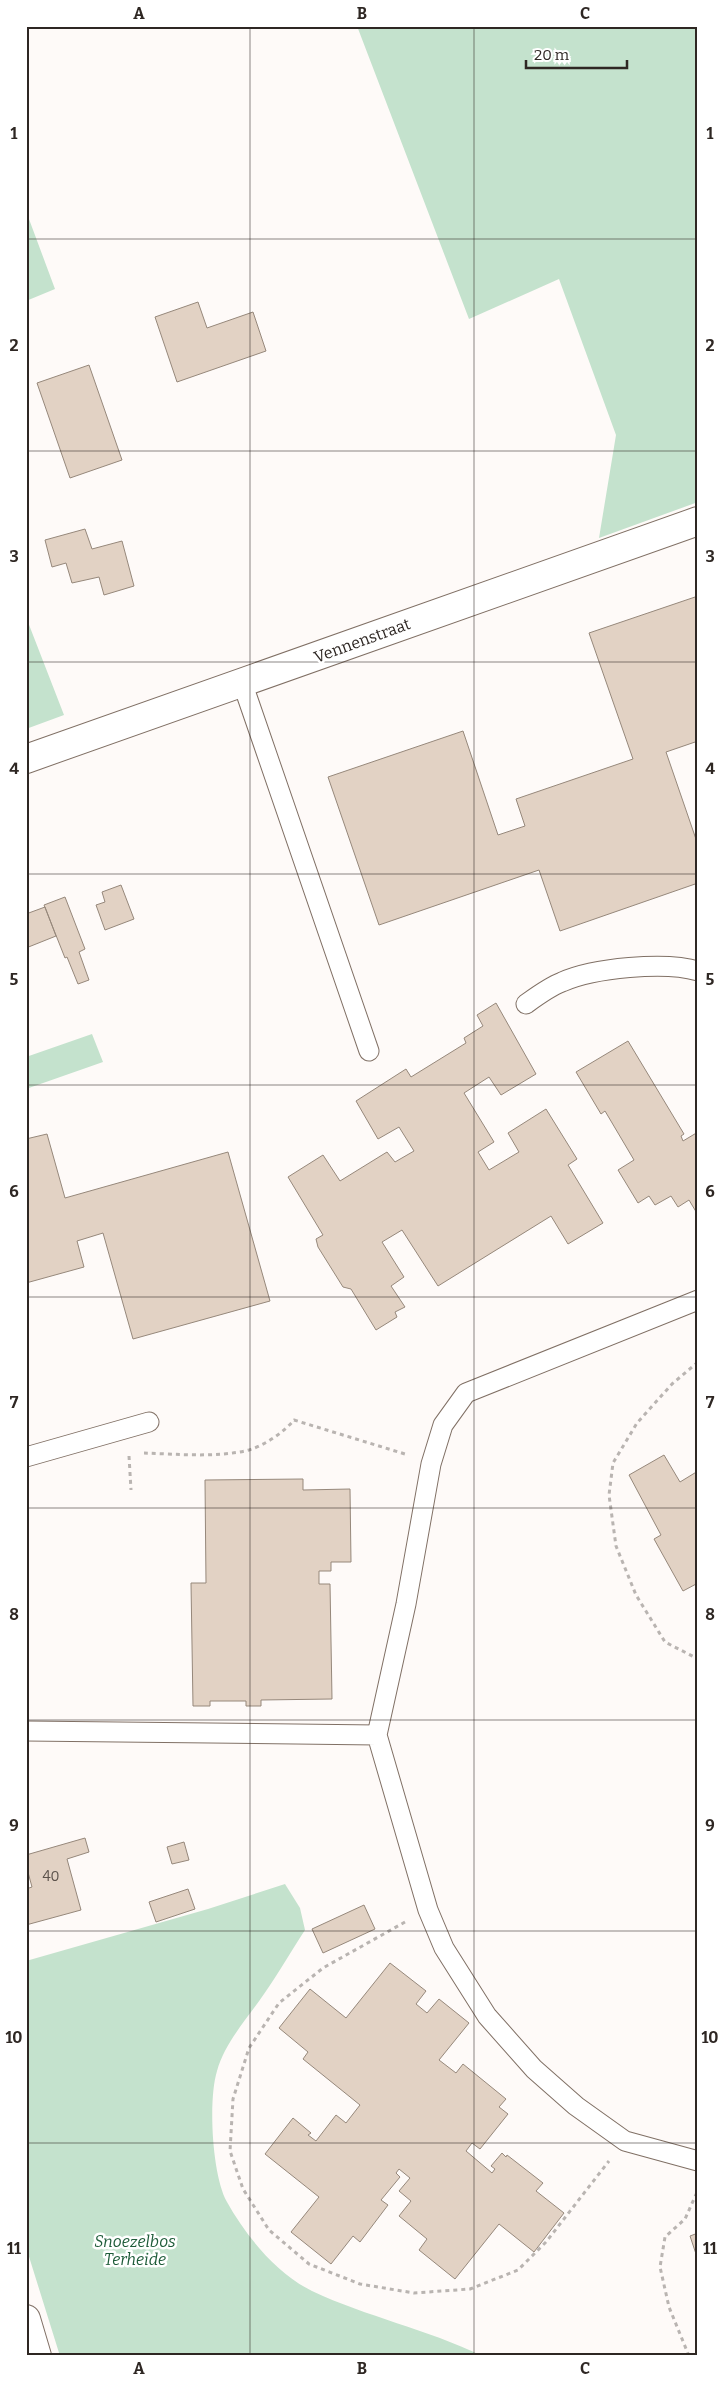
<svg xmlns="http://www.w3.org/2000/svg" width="724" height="2382" font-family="Bitter,serif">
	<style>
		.green { fill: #c4e2cd }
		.building { fill: #e2d2c4; stroke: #96887b }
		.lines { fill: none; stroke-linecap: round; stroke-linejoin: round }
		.service-casing { stroke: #807065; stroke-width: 21 }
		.minor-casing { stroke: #807065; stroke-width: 30 }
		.path { stroke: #b9b4b1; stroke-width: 3; stroke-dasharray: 4 4; stroke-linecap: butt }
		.service { stroke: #fff; stroke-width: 19 }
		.minor { stroke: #fff; stroke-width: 28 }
		.grid { fill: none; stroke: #2e2723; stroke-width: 1; stroke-opacity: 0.55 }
		.labels { text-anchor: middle; stroke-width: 5; stroke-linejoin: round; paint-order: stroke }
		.number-label { font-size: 14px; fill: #5b524b }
		.street-label { font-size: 16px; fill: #2e2723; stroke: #fff }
		.park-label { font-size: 16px; font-style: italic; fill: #1e5c39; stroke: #fff }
		.neatline { fill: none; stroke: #2e2723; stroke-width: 2 }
		.grid-label { font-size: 16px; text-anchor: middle; font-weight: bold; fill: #2e2723 }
	</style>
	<rect width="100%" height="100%" fill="#fefaf8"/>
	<path class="green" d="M357,26H698V502L599,538L616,435L559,279L469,319Z
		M26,211L55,289L26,301Z
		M26,617L64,715L26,729Z
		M92,1034L103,1062L26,1089V1057Z
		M285,1884L300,1908L305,1930C291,1951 279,1973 264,1994C248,2018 225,2042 217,2071C208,2100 212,2175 227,2202C246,2236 276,2273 312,2291C367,2317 427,2329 482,2356H60L26,2247V1961L208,1909Z"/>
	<path class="building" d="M198,302L207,328L253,312L266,351L177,382L155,317Z
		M89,365L122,460L70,478L37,383Z
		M85,529L92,549L122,541L134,586L104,595L99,577L72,583L66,563L52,567L45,540Z
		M698,596V741L666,752L698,845V883L560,931L539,870L379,925L328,777L463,731L498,835L525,826L516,799L633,759L589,633Z
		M121,885L134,919L105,930L96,905L105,902L102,892Z
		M65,897L85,949L79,952L89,980L78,984L67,957L65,958L44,905Z
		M45,907L56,936L26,948V914Z
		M496,1003L536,1074L501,1095L489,1077L464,1093L494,1142L478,1152L489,1170L519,1152L508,1133L546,1109L577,1159L568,1165L603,1223L568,1244L551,1216L438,1286L402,1230L382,1242L404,1277L391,1286L405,1307L395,1312L397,1317L376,1330L351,1289L343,1287L318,1247L316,1239L323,1235L288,1177L323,1155L340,1181L387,1152L395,1162L414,1151L399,1127L378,1139L356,1101L406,1069L411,1077L466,1043L464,1038L483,1026L477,1015Z
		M628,1041L684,1134L681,1136L683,1141L698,1132V1215L689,1200L678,1207L671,1196L655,1205L649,1196L638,1203L618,1170L634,1160L605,1111L601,1114L576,1072Z
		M47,1134L65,1198L228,1152L270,1301L133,1339L103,1233L77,1241L84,1267L26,1283V1139Z
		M664,1455L680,1482L698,1471V1583L683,1591L654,1539L661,1535L629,1475Z
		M303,1479V1490L350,1489L351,1562H331V1571H319V1584H330L332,1699L261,1700V1706H246V1701H210V1706H193L191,1583H206L205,1480Z
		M85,1838L89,1852L67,1859L81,1910L26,1925V1889L32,1887L26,1865V1855Z
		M184,1842L189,1860L172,1864L167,1847Z
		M188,1889L195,1909L156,1922L149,1902Z
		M364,1905L375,1929L323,1953L312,1929Z
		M390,1963L426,1991L416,2004L427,2013L439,1999L469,2023L439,2060L456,2073L463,2064L506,2099L499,2107L508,2114L480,2149L472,2143L466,2151L492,2173L495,2169L491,2166L502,2153L506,2157L507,2155L543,2183L536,2191L564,2213L534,2252L499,2224L455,2279L419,2250L427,2239L399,2216L411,2201L399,2191L410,2178L399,2169L396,2173L400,2177L381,2200L388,2205L360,2242L353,2236L331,2264L291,2232L319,2197L265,2154L293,2118L311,2133L308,2135L316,2141L336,2115L346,2123L360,2105L303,2059L308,2052L279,2028L310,1989L346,2018Z
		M698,2233V2260L690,2236Z"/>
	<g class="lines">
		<g class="service-casing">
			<path id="service" d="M242,682L369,1051
				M526,1004C537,996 549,987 562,982C593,968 665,961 698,971
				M698,1300L466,1393L443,1425L431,1464L406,1604L377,1735L428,1910L444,1948L487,2016L534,2069L576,2106L625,2141L698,2161
				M26,1457L149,1422
				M26,1731L377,1735"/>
		</g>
		<g class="minor-casing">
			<path id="minor" d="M26,759L698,521
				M26,2319L37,2356"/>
		</g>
		<path class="path" d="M698,1362L672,1384L637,1423L613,1463L609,1495L616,1546L636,1595L665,1642L698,1659
			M144,1453C176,1454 217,1458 249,1450C265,1445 283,1433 294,1420L405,1454
			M129,1456L131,1490
			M405,1922L323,1968L279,2003L249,2048L233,2099L230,2151L243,2189L269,2230L309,2264L360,2284L414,2293L470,2289L518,2270L546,2242L609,2161
			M689,2356L669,2307L660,2267L665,2237L685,2219L698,2190"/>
		<use href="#service" class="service"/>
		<use href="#minor" class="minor"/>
	</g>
	<path class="grid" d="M250,26V2356M474,26V2356M26,239H698M26,451H698M26,662H698M26,874H698M26,1085H698M26,1297H698M26,1508H698M26,1720H698M26,1931H698M26,2143H698"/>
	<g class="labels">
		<g class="number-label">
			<text x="51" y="1881">40</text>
		</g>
		<g class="street-label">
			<text transform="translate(362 640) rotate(-20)" y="6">Vennenstraat</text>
		</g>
		<g class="park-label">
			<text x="135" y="2247">Snoezelbos<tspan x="135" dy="18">Terheide</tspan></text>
		</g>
	</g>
	<rect width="724" height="2382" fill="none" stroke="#ffffff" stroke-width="55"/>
	<path d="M526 60v8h101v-8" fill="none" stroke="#2e2723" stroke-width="2.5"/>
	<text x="534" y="60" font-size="15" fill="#2e2723" stroke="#ffffff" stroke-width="4" paint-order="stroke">20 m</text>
	<rect x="28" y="28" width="668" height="2326" class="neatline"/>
	<g class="grid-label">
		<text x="139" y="19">A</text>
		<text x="362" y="19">B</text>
		<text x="585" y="19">C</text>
		<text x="14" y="139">1</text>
		<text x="710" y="139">1</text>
		<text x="14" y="351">2</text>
		<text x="710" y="351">2</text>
		<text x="14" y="562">3</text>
		<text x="710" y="562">3</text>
		<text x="14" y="774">4</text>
		<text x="710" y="774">4</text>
		<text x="14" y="985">5</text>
		<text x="710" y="985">5</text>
		<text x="14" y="1197">6</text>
		<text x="710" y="1197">6</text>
		<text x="14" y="1408">7</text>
		<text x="710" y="1408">7</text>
		<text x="14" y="1620">8</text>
		<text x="710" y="1620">8</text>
		<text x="14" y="1831">9</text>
		<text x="710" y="1831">9</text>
		<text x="14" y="2043">10</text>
		<text x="710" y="2043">10</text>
		<text x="14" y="2254">11</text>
		<text x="710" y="2254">11</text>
		<text x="139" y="2374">A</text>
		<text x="362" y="2374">B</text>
		<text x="585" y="2374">C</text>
	</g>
</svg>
